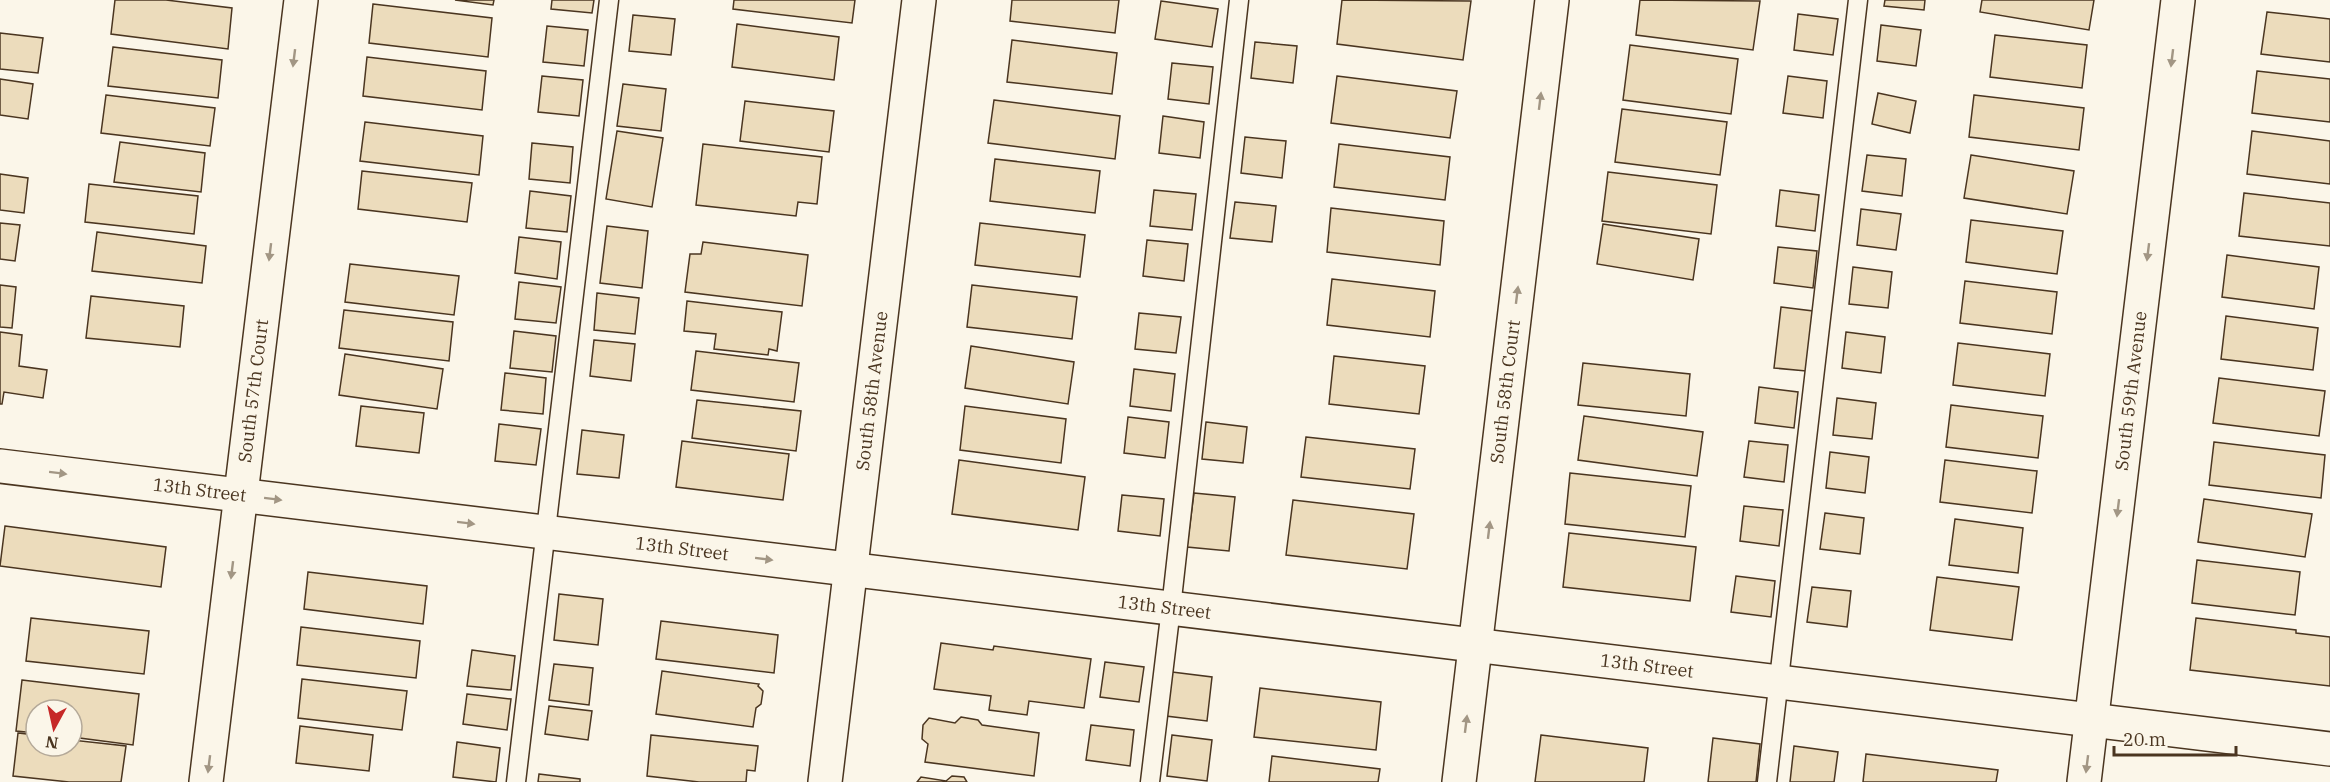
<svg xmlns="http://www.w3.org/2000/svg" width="2330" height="782" font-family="'IBM Plex Serif',serif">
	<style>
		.building { fill: #ecdcbc; stroke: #4a3520; stroke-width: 1.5 }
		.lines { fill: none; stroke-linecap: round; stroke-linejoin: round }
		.service-casing { stroke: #4a3520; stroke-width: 21 }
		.minor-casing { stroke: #4a3520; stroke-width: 36 }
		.service { stroke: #fbf6e9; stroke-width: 18 }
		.minor { stroke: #fbf6e9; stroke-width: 33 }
		.oneway { fill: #a29684 }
		.labels { text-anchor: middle; stroke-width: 4.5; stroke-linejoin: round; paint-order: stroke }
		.street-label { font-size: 18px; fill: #4a3520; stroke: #fbf6e9 }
	</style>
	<rect width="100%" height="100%" fill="#fbf6e9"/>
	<path class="building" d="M115,0H166L232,8L228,49L111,34Z
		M455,0H494L493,5Z
		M552,0H594L592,13L551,9Z
		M734,0H855L852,23L733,9Z
		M1012,0H1119L1115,33L1010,21Z
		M1342,0L1471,1L1463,60L1337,44Z
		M1640,0L1760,1L1753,50L1636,35Z
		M1885,0H1925L1924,10L1884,6Z
		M1982,0H2094L2089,30L1980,12Z
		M1161,1L1218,9L1212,47L1155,39Z
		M373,4L492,18L488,57L369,43Z
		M2267,12L2330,19V62L2261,54Z
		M1798,14L1838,19L1833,55L1794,50Z
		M633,15L675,19L671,55L629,51Z
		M737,24L839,37L834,80L732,67Z
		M1881,25L1921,30L1916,66L1877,61Z
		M547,26L588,30L584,66L543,62Z
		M0,33L43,38L38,73L0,69Z
		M1995,35L2087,45L2082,88L1990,77Z
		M1012,40L1117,53L1112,94L1007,82Z
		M1255,42L1297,46L1293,83L1251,78Z
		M1630,45L1738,59L1731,114L1623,100Z
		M113,47L222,60L218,98L108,86Z
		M367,57L486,71L482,110L363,96Z
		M1172,63L1213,67L1209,104L1168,99Z
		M2257,71L2330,79V122L2252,113Z
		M542,76L583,80L579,116L538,112Z
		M1337,76L1457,91L1450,138L1331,123Z
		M1788,76L1827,81L1823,118L1783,113Z
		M0,79L33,84L28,119L0,115Z
		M623,84L666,89L661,131L617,126Z
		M1878,93L1916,101L1910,133L1872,124Z
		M106,95L215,108L210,146L101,133Z
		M1974,95L2084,108L2079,150L1969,137Z
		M994,100L1120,116L1115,159L988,143Z
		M745,101L834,111L829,152L740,141Z
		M1622,109L1727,122L1720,175L1615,162Z
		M1163,116L1204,122L1200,158L1159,153Z
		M365,122L483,136L479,175L360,161Z
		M617,131L663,138L652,207L606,199Z
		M2252,131L2330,141V184L2247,174Z
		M1245,137L1286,141L1282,178L1241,173Z
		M120,142L205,153L201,192L114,182Z
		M532,143L573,147L570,183L529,179Z
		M703,144L822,157L817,204L798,202L796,216L696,205Z
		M1339,144L1450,157L1445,200L1334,187Z
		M1867,155L1906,159L1902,196L1862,191Z
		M1971,155L2074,171L2067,214L1964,198Z
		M995,159L1100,171L1095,213L990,201Z
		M362,171L472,183L467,222L358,209Z
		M1608,172L1717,185L1711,234L1602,221Z
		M0,174L28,178L24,213L0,210Z
		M89,184L198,196L194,234L85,222Z
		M1154,190L1196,194L1192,230L1150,226Z
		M1780,190L1819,195L1815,231L1776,226Z
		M530,191L571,196L567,232L526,228Z
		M2244,193L2330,203V246L2239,236Z
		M1235,202L1276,206L1272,242L1230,238Z
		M1331,208L1444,221L1440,265L1327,252Z
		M1861,209L1901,214L1896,250L1857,245Z
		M1971,220L2063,231L2057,274L1966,262Z
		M0,223L20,225L15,261L0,259Z
		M980,223L1085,235L1080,277L975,265Z
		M1603,224L1699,239L1693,280L1597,264Z
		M607,226L648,231L642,288L600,283Z
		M97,232L206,246L202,283L92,271Z
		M519,237L561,242L557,279L515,273Z
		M1147,240L1188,244L1184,281L1143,276Z
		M703,242L808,255L802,306L685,292L690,254H701Z
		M1778,247L1817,251L1813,288L1774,283Z
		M2227,255L2319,267L2314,309L2222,297Z
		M350,264L459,276L454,315L345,302Z
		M1853,267L1892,272L1888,308L1849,304Z
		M1332,279L1435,291L1430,337L1327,325Z
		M1965,281L2057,292L2052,334L1960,323Z
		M519,282L561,287L556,323L515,319Z
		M0,285L16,287L12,328L0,327Z
		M972,285L1077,297L1072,339L967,327Z
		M597,293L639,298L635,334L594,330Z
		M91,296L184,306L180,347L86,338Z
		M687,301L782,312L777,351L769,349L768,355L714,349L716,334L684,331Z
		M1781,307L1813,311L1806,371L1774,368Z
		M344,310L453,322L449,361L339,348Z
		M1139,313L1181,317L1176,353L1135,349Z
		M2226,316L2318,328L2313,370L2221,359Z
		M514,331L556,336L552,372L510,368Z
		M0,332L22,335L19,366L47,370L43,398L4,392L2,404H0Z
		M1846,332L1885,337L1881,373L1842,368Z
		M594,340L635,344L631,381L590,376Z
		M1958,343L2050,354L2045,396L1953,385Z
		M971,346L1074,362L1068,404L965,388Z
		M696,351L799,363L794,402L691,390Z
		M345,354L443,369L437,409L339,395Z
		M1334,356L1425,366L1419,414L1329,404Z
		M1583,363L1690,374L1686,416L1578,405Z
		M1134,369L1175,374L1171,411L1130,406Z
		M505,373L546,378L543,414L501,410Z
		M2219,378L2325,391L2319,436L2213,423Z
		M1759,387L1798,392L1794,428L1755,423Z
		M1837,398L1876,403L1872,439L1833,435Z
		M697,400L801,411L796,451L692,438Z
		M1951,405L2043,416L2038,458L1946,447Z
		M361,406L424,413L419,453L356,446Z
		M965,406L1066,419L1061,463L960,450Z
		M1584,416L1703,432L1697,476L1578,460Z
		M1128,417L1169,422L1165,458L1124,453Z
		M1206,422L1247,427L1243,463L1202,459Z
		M499,424L541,429L536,465L495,461Z
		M582,430L624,435L619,478L577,474Z
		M1306,437L1415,449L1410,489L1301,477Z
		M682,441L789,454L783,500L676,487Z
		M1749,441L1788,445L1784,482L1744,477Z
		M2214,442L2325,455L2321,498L2209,485Z
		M1830,452L1869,457L1865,493L1826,488Z
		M959,460L1085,477L1078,530L952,514Z
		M1945,460L2037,471L2032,513L1940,502Z
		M1570,473L1691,486L1685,537L1565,524Z
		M1194,493L1235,497L1229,551L1187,547Z
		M1122,495L1164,499L1160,536L1118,531Z
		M2204,499L2312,514L2305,557L2198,542Z
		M1293,500L1414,514L1407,569L1286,555Z
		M1744,506L1783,510L1779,546L1740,541Z
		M1825,513L1864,518L1860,554L1820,549Z
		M1955,519L2023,528L2018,573L1949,565Z
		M5,526L166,547L161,587L0,566Z
		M1569,533L1696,547L1690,601L1563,587Z
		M2197,560L2300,572L2295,615L2192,603Z
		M308,572L427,586L423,624L304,609Z
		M1736,576L1775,581L1771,617L1731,612Z
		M1937,577L2019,587L2012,640L1930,630Z
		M1812,587L1851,591L1847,627L1807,622Z
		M559,594L603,599L598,645L554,640Z
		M31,618L149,631L144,674L26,661Z
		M2196,618L2296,630V633L2330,637V686L2190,670Z
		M661,621L778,635L774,673L656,659Z
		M301,627L420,641L416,678L297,665Z
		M941,643L993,650L994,646L1091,659L1084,708L1029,701L1027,715L989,710L991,696L934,689Z
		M472,650L515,656L511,690L467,686Z
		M1105,662L1144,667L1139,702L1100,697Z
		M554,664L593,668L589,705L549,700Z
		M662,671L759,684L758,686L763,691L761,704L756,708L753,727L656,714Z
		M1172,672L1212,677L1207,721L1166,716Z
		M302,679L407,691L402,730L298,718Z
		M22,680L139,694L133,745L72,737V710H36V733L16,731Z
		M1260,688L1381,702L1376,750L1254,737Z
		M467,694L511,699L507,730L463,724Z
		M549,706L592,711L588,740L545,734Z
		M961,717L978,720L982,725L1039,733L1034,776L925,762L928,744L922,739L923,725L929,718L955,723Z
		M1091,725L1134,730L1130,766L1086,760Z
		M300,726L373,735L369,771L296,763Z
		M18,733L36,735V746H72V740L126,746L121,782H69L13,776Z
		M651,735L758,746L755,771L747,770L746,782H699L647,776Z
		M1172,735L1212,740L1207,781L1167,776Z
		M1541,735L1648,748L1644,782H1535Z
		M1713,738L1760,744L1756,782H1708Z
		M457,742L500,748L496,782L453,777Z
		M1794,746L1838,752L1834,782H1790Z
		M1866,754L1998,770L1996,782H1863Z
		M1272,756L1380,769L1378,782H1269Z
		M539,774L580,779V782H538Z
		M952,776L964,777L967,782H917L921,777L946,781Z"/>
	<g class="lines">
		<g class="service-casing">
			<path id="service" d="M516,782L609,0
				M1150,782L1171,608L1239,0
				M1767,782L1858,0"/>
		</g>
		<g class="minor-casing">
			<g id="minor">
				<path id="s1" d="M0,466L2330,749"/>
				<path id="s2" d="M206,782L301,0"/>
				<path id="s3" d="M825,782L919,0"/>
				<path id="s4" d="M1459,782L1552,0"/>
				<path id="s5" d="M2084,782L2178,0"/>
			</g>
		</g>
		<use href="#service" class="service"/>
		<use href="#minor" class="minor"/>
	</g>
	<defs><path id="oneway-solid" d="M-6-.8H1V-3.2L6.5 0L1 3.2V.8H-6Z" transform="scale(1.5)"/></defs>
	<g class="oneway">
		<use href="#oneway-solid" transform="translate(294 58) rotate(97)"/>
		<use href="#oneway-solid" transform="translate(2172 58) rotate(97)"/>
		<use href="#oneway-solid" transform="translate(1540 101) rotate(-83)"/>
		<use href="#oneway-solid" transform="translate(270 252) rotate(97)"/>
		<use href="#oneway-solid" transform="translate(2148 252) rotate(97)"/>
		<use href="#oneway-solid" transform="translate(1517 295) rotate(-83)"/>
		<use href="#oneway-solid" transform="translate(58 473) rotate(7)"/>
		<use href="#oneway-solid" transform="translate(273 499) rotate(7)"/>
		<use href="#oneway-solid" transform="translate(2118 508) rotate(97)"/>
		<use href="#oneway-solid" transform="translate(466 523) rotate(7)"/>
		<use href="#oneway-solid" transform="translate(1489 530) rotate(-83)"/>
		<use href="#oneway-solid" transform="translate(764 559) rotate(7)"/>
		<use href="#oneway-solid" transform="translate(232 570) rotate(97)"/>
		<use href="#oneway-solid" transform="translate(1466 724) rotate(-83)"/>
		<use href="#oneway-solid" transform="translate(209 764) rotate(97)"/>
		<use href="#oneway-solid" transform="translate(2087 764) rotate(97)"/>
	</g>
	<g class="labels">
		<g class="street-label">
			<text dy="6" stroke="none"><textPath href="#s2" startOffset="394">South 57th Court</textPath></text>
			<text dy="6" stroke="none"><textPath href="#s3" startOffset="394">South 58th Avenue</textPath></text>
			<text dy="6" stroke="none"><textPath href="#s4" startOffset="393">South 58th Court</textPath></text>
			<text dy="6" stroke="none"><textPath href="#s5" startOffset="394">South 59th Avenue</textPath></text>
			<text dy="6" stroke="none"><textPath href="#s1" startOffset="201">13th Street</textPath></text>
			<text dy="6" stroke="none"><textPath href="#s1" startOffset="687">13th Street</textPath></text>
			<text dy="6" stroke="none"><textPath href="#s1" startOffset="1173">13th Street</textPath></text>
			<text dy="6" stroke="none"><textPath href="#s1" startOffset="1659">13th Street</textPath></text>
		</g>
	</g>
	<g transform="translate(54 728) rotate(188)"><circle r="28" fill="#fbf6e9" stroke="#b4a999" stroke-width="1.5"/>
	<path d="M0-4.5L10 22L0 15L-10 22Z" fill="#c62828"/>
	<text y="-9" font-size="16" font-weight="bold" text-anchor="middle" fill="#4a3520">N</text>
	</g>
	<path d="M2114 746v9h122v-9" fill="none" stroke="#4a3520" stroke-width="3"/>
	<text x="2123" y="746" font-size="18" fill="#4a3520" stroke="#fbf6e9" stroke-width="4.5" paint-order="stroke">20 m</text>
</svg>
